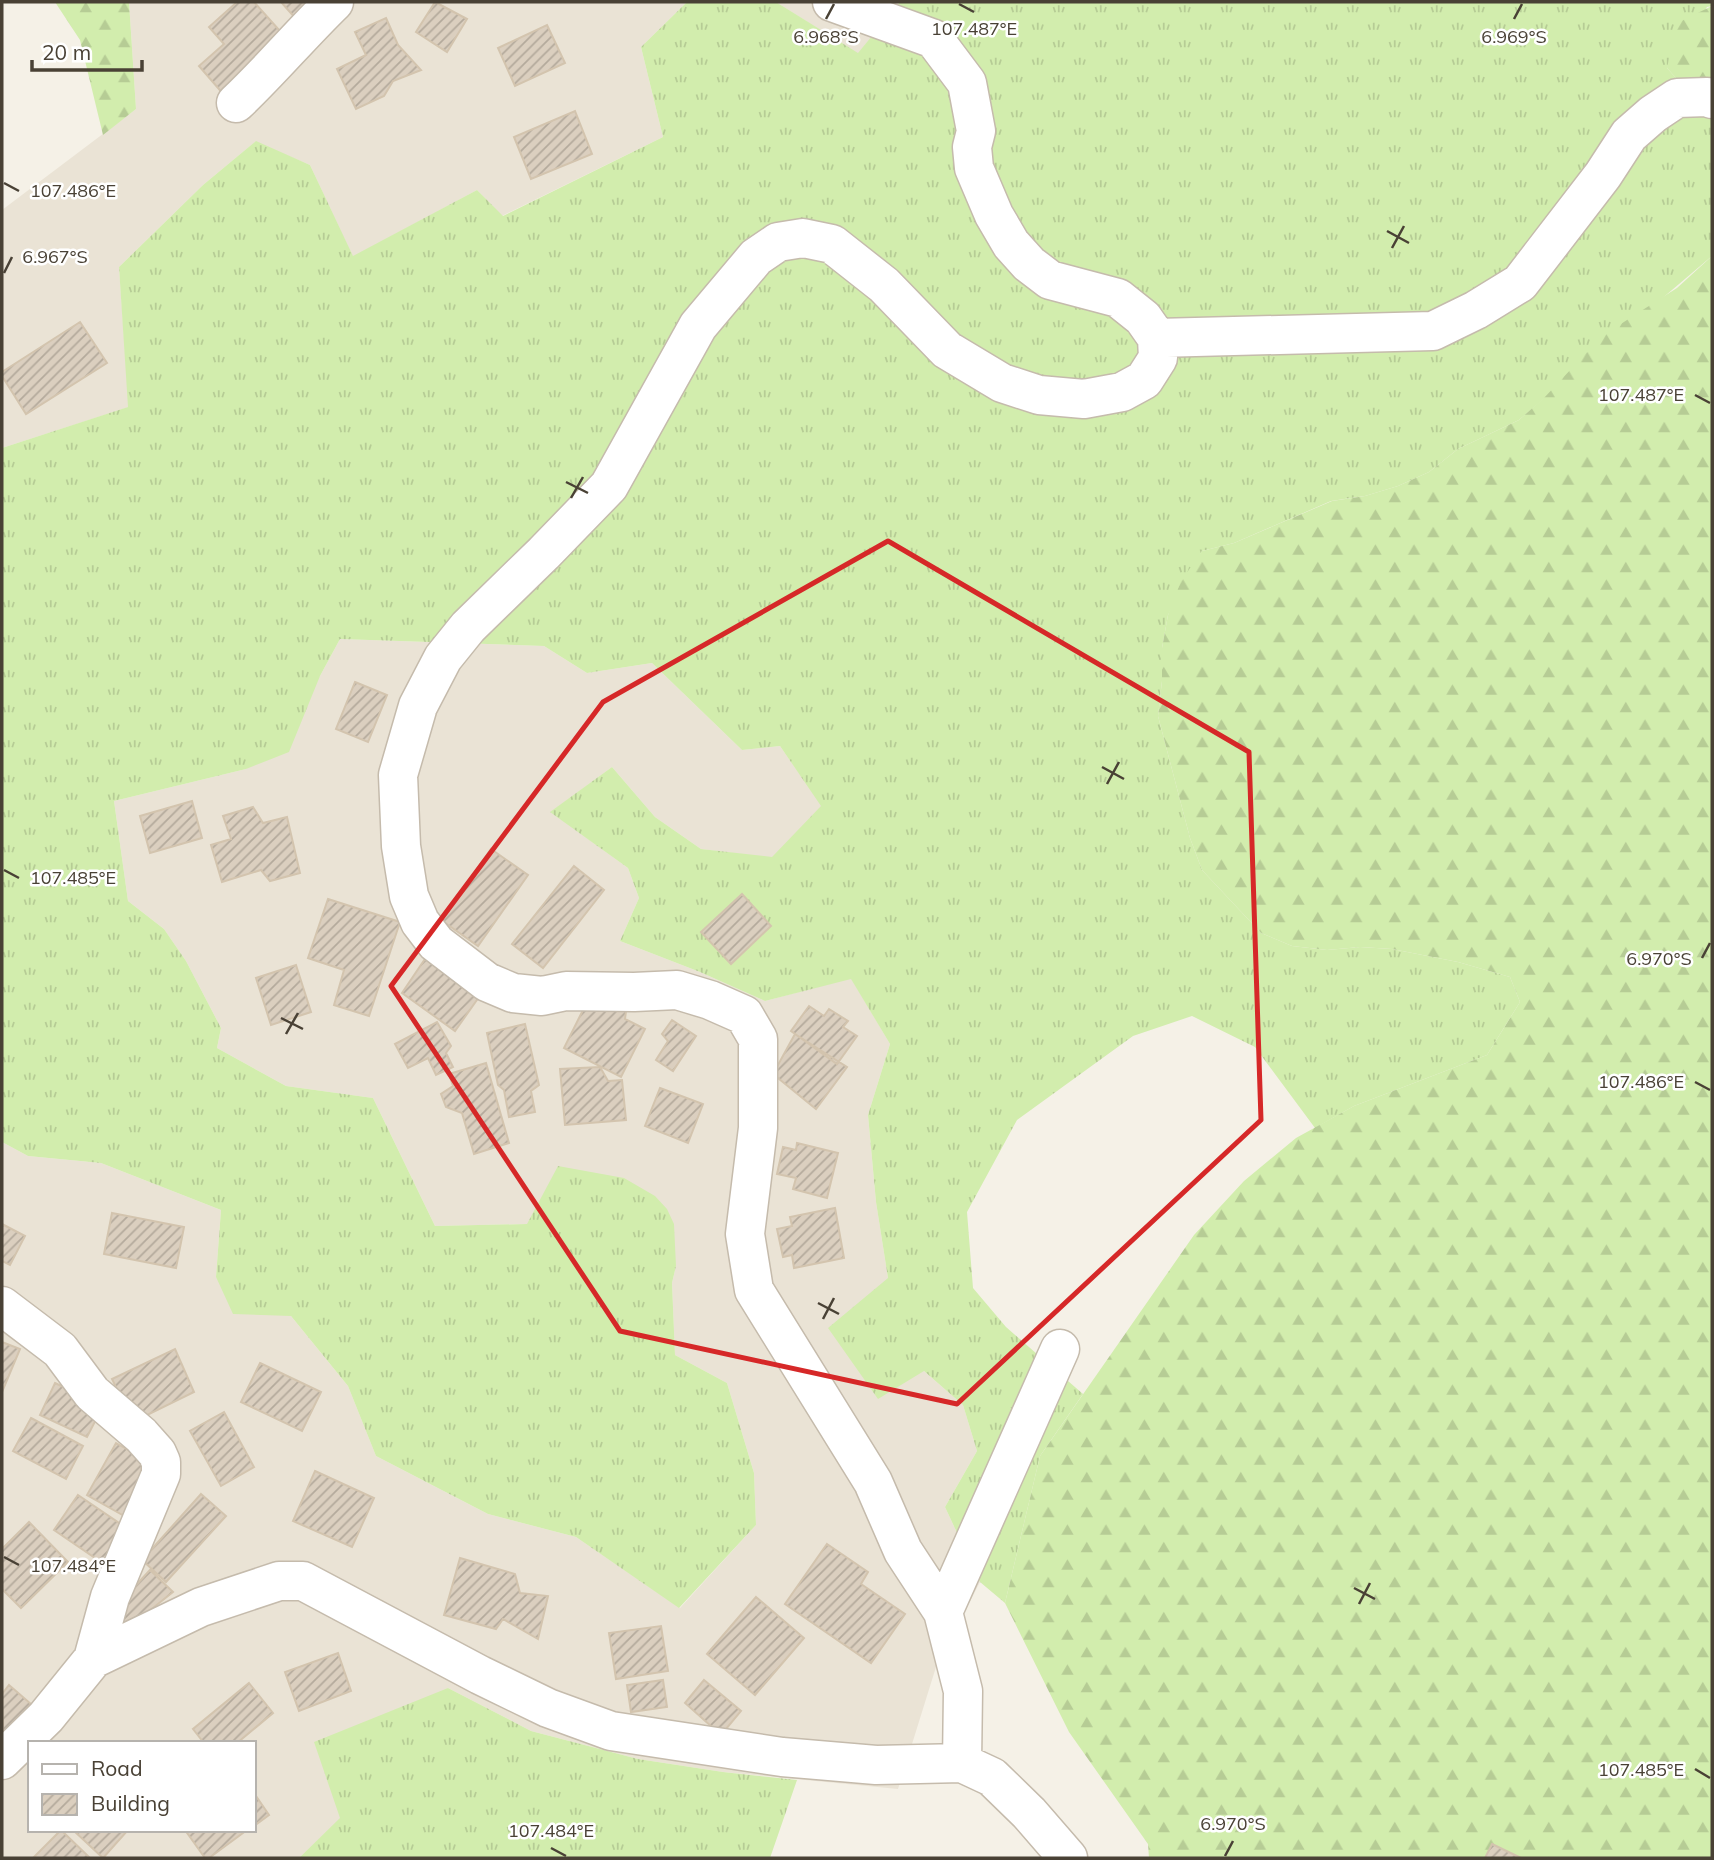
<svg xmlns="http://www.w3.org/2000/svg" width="1714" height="1860" font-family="Mulish,sans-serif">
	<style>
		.residential { fill: #eae3d5; fill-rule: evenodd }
		.grass { fill: url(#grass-tufts) }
		.forest { fill: url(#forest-firs) }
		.building { fill: url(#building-hatch); stroke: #d3c4ae; stroke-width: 2 }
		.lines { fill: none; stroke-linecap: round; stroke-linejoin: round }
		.minor-casing { stroke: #c5bbac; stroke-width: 41 }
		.minor { stroke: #fff; stroke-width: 38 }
		.marked { fill: none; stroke: #d62828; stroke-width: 5; stroke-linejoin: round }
		.ticks { fill: none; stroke: #494135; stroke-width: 2.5 }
		.ticks-label { font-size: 18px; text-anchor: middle; fill: #494135; stroke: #fff; stroke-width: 5; stroke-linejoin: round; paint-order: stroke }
	</style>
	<defs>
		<pattern id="grass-tufts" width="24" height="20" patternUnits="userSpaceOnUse" patternTransform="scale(1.75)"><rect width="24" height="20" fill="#d2edad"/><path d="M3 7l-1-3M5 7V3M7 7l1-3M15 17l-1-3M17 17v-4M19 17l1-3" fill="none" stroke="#b6cc95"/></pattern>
		<pattern id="forest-firs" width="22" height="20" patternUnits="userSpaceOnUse" patternTransform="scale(1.75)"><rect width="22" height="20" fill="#d2edad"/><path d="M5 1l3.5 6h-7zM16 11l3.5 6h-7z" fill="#b6cc95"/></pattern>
		<pattern id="building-hatch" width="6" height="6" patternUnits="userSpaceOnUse" patternTransform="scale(1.75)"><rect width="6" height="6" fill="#dbcfbf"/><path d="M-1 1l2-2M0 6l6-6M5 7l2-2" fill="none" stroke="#b4aa9c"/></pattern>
	</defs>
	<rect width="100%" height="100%" fill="#f5f1e7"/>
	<path class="residential" d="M129,2H687L641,47L663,137L502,216L477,190L353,257L310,165L255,142L203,185L119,267L129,407L2,448V210L136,109Z
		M776,2H900L858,54Z
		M340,639L544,646L587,673L652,663L742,750L780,746L822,806L772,858L701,849L655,817L612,767L551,812L628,868L639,898L620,941L700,972L765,1001L851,978L890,1044L868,1115L876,1202L888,1278L924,1371L963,1405L977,1451L945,1507L980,1582L936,1667L898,1789L723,1772L638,1759L531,1731L448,1688L340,1819L299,1858H2V1142L28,1156L101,1163L221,1210L216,1277L291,1316L348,1386L376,1456L488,1514L576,1537L680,1608L756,1525L754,1473L727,1383L675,1355L672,1283L676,1266L527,1224L435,1226L373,1098L286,1086L217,1048L221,1028L186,961L164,929L128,901L114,801L246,769L320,676ZM30,1743H254V1830H30Z"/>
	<path class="grass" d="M687,2H776L858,53L900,2H1712V6L1707,7L1667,68L1712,118V256L1519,420L1458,449L1429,472L1398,486L1365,496L1331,501L1234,543L1202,551L1168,615L1162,648V681L1158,716L1190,838L1202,870L1261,933L1292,946L1327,950L1360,947L1392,949L1458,962L1510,977L1520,1002L1487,1055L1354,1106L1315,1128L1255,1047L1192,1016L1133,1036L1017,1120L967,1212L973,1288L1006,1327L1083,1394L1040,1456L1005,1603L980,1582L945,1507L977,1451L963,1405L924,1371L878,1399L828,1328L888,1278L876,1202L868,1115L890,1044L851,979L765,1001L700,972L620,941L639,898L628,868L550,812L612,767L655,817L701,849L772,857L821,806L780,746L742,750L652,663L587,673L544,646L340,639L320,676L289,752L246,769L114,801L128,901L164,929L186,961L221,1028L217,1048L286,1086L373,1098L435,1226L527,1224L558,1166L624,1178L655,1196L667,1209L674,1224L676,1266L672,1283L675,1355L727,1383L754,1473L756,1525L679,1608L576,1537L488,1514L376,1456L348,1386L291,1316L233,1314L216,1277L221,1210L101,1163L28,1156L2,1142V448L128,407L119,267L203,185L256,141L310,165L353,256L477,190L503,216L663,137L641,47Z
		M448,1688L531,1731L638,1759L723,1772L797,1780L770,1858H299L340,1818L314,1742Z"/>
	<path class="forest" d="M55,2H129L136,109L103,135L80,40Z
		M1712,6V118L1667,68L1677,23Z
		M1712,256V1858H1149L1148,1844L1069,1732L1005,1603L1040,1456L1194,1235L1244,1181L1296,1138L1354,1106L1487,1055L1520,1002L1510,977L1458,962L1392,949L1360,947L1327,950L1292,946L1261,933L1202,870L1190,838L1158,716L1162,681V648L1168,615L1181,581L1202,551L1234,543L1332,501L1365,496L1398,486L1429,472L1458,449L1519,420L1544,398L1602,336L1677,288Z"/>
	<path class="building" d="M237,2H254L288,40L225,96L199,66L224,44L209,27Z
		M281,2H317L297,20Z
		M435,2L467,19L447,52L416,32Z
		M386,18L398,45L421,70L393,81L384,96L356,109L337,69L366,55L355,32Z
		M547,25L565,63L515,86L498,48Z
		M575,111L592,154L531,179L514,137Z
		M80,322L107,363L26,414L2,376V372Z
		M355,682L387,695L368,742L336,729Z
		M192,801L202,838L150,853L140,816Z
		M253,807L263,823L287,817L300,873L270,881L261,870L222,882L211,845L231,839L223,816Z
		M491,849L528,875L478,946L441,920Z
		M574,866L604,890L543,968L512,944Z
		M742,894L771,926L731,964L701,932Z
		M328,899L400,922L369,1016L334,1005L344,970L308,958Z
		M425,959L479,997L455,1031L402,993Z
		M296,965L311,1012L271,1025L256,978Z
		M591,994L626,1011L625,1019L645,1029L621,1077L564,1048Z
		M809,1006L824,1016L829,1009L848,1021L843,1027L857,1036L837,1064L791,1031Z
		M672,1020L696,1036L673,1071L656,1060L668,1041L662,1034Z
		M437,1022L451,1046L446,1053L453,1067L436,1075L428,1058L408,1068L395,1044Z
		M525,1024L539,1085L531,1091L535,1112L509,1117L504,1090L498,1085L487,1033Z
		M795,1034L847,1067L816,1109L773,1074Z
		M486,1063L509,1143L474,1154L462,1113L446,1107L441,1094L453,1086L449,1074Z
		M600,1067L608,1081L622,1080L626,1120L565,1125L560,1069Z
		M660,1088L703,1104L688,1143L645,1126Z
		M797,1143L838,1153L827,1198L793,1189L796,1178L777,1174L783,1147L796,1150Z
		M835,1208L844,1258L794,1268L792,1255L783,1257L777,1229L792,1226L790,1217Z
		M112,1213L184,1227L176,1268L104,1254Z
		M2,1224L25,1236L10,1265L2,1261Z
		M2,1342L20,1349L2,1392Z
		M175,1349L194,1392L133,1422L112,1379Z
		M260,1363L321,1392L302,1431L241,1402Z
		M55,1383L103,1406L87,1437L40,1415Z
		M224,1412L254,1467L221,1486L190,1431Z
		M31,1418L83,1446L66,1479L13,1451Z
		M116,1443L156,1466L126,1517L87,1495Z
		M315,1471L374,1498L352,1547L293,1521Z
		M201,1494L226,1516L166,1582L142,1560Z
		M78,1495L128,1529L104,1564L54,1530Z
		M29,1522L68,1562L21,1608L2,1589V1549Z
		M827,1544L868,1572L861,1584L905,1614L871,1663L785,1604Z
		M460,1558L515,1574L520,1593L548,1596L538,1639L503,1619L496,1629L444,1615Z
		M150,1570L173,1592L129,1627L112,1611Z
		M756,1597L804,1638L755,1695L707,1654Z
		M661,1626L668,1671L616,1679L609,1633Z
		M338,1653L351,1691L299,1711L285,1672Z
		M663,1680L667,1707L631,1712L627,1685Z
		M704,1680L741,1711L721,1735L685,1703Z
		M249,1683L273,1713L237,1743H204L193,1729Z
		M9,1685L31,1704L3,1737L2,1694Z
		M254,1793L269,1815L254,1826Z
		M61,1830L90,1858H33Z
		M73,1830H128L103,1858Z
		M185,1830H247L209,1858H205Z
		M1492,1844L1521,1858H1485Z"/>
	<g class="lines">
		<g class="minor-casing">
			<path id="minor" d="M832,2L934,39L967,83L976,131L972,147L974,168L994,215L1011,244L1029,264L1050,280L1118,298L1143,318L1157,338L1158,358L1144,380L1122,392L1084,399L1039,395L1002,383L947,350L884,285L832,244L803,238L778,242L756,257L698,326L609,486L544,553L468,627L443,658L418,706L398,775L401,846L409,896L420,922L436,943L487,982L513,993L542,996L566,991L634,992L677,990L710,1000L744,1015L758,1039V1128L745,1234L754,1290L873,1482L903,1551L943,1612L963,1691L962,1763
				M236,103C270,71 300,35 334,2
				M1157,338L1433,331L1476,310L1520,283L1603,175L1629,135L1653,114L1677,98L1707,97L1712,99
				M2,1306L60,1350L92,1393L141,1435L157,1453L161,1462V1474L110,1597L93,1659
				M943,1612L1060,1349
				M2,1760L46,1717L93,1659L201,1607L279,1581H303L480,1675L548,1708L611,1731L782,1757L876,1765L962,1763L992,1777L1029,1813L1068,1858"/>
		</g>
		<use href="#minor" class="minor"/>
	</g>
	<path class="marked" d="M888,541L1249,752L1261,1120L957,1404L620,1331L391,986L603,702Z"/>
	<path class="ticks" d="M959,4L974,12M826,19L834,4M1514,19L1522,4M4,183L19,191M1387,231L1409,243M1392,248L1404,226M4,273L12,257M1695,395L1710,403M566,482L588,493M571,498L583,477M1102,767L1124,779M1107,784L1119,762M4,870L19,878M1702,958L1710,943M281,1018L303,1029M286,1034L298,1013M1695,1082L1710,1090M818,1303L839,1314M823,1319L834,1298M4,1557L19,1565M1354,1588L1375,1599M1359,1604L1370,1583M1695,1769L1710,1778M551,1848L566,1856M1225,1856L1233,1841"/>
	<g class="ticks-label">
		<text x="974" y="35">107.487°E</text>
		<text x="826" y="43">6.968°S</text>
		<text x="1514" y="43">6.969°S</text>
		<text x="73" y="197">107.486°E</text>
		<text x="55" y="263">6.967°S</text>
		<text x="1641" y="401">107.487°E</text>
		<text x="73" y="884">107.485°E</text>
		<text x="1659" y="965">6.970°S</text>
		<text x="1641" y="1088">107.486°E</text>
		<text x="73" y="1572">107.484°E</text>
		<text x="1641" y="1776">107.485°E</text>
		<text x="1233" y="1830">6.970°S</text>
		<text x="551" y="1837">107.484°E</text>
	</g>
	<rect width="1714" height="1860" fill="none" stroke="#494135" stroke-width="7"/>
	<rect x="28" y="1741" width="228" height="91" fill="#ffffff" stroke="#b6b3ae" stroke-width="2"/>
	<rect x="42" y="1764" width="35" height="10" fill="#ffffff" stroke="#b6b3ae" stroke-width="2"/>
	<text x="91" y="1776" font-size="21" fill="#494135">Road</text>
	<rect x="42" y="1794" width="35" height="21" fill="url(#building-hatch)" stroke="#b6b3ae" stroke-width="2"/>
	<text x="91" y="1811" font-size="21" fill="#494135">Building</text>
	<path d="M32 60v10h110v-10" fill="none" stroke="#494135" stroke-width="3.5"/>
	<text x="42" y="60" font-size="21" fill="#494135" stroke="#ffffff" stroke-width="5" paint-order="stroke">20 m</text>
</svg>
